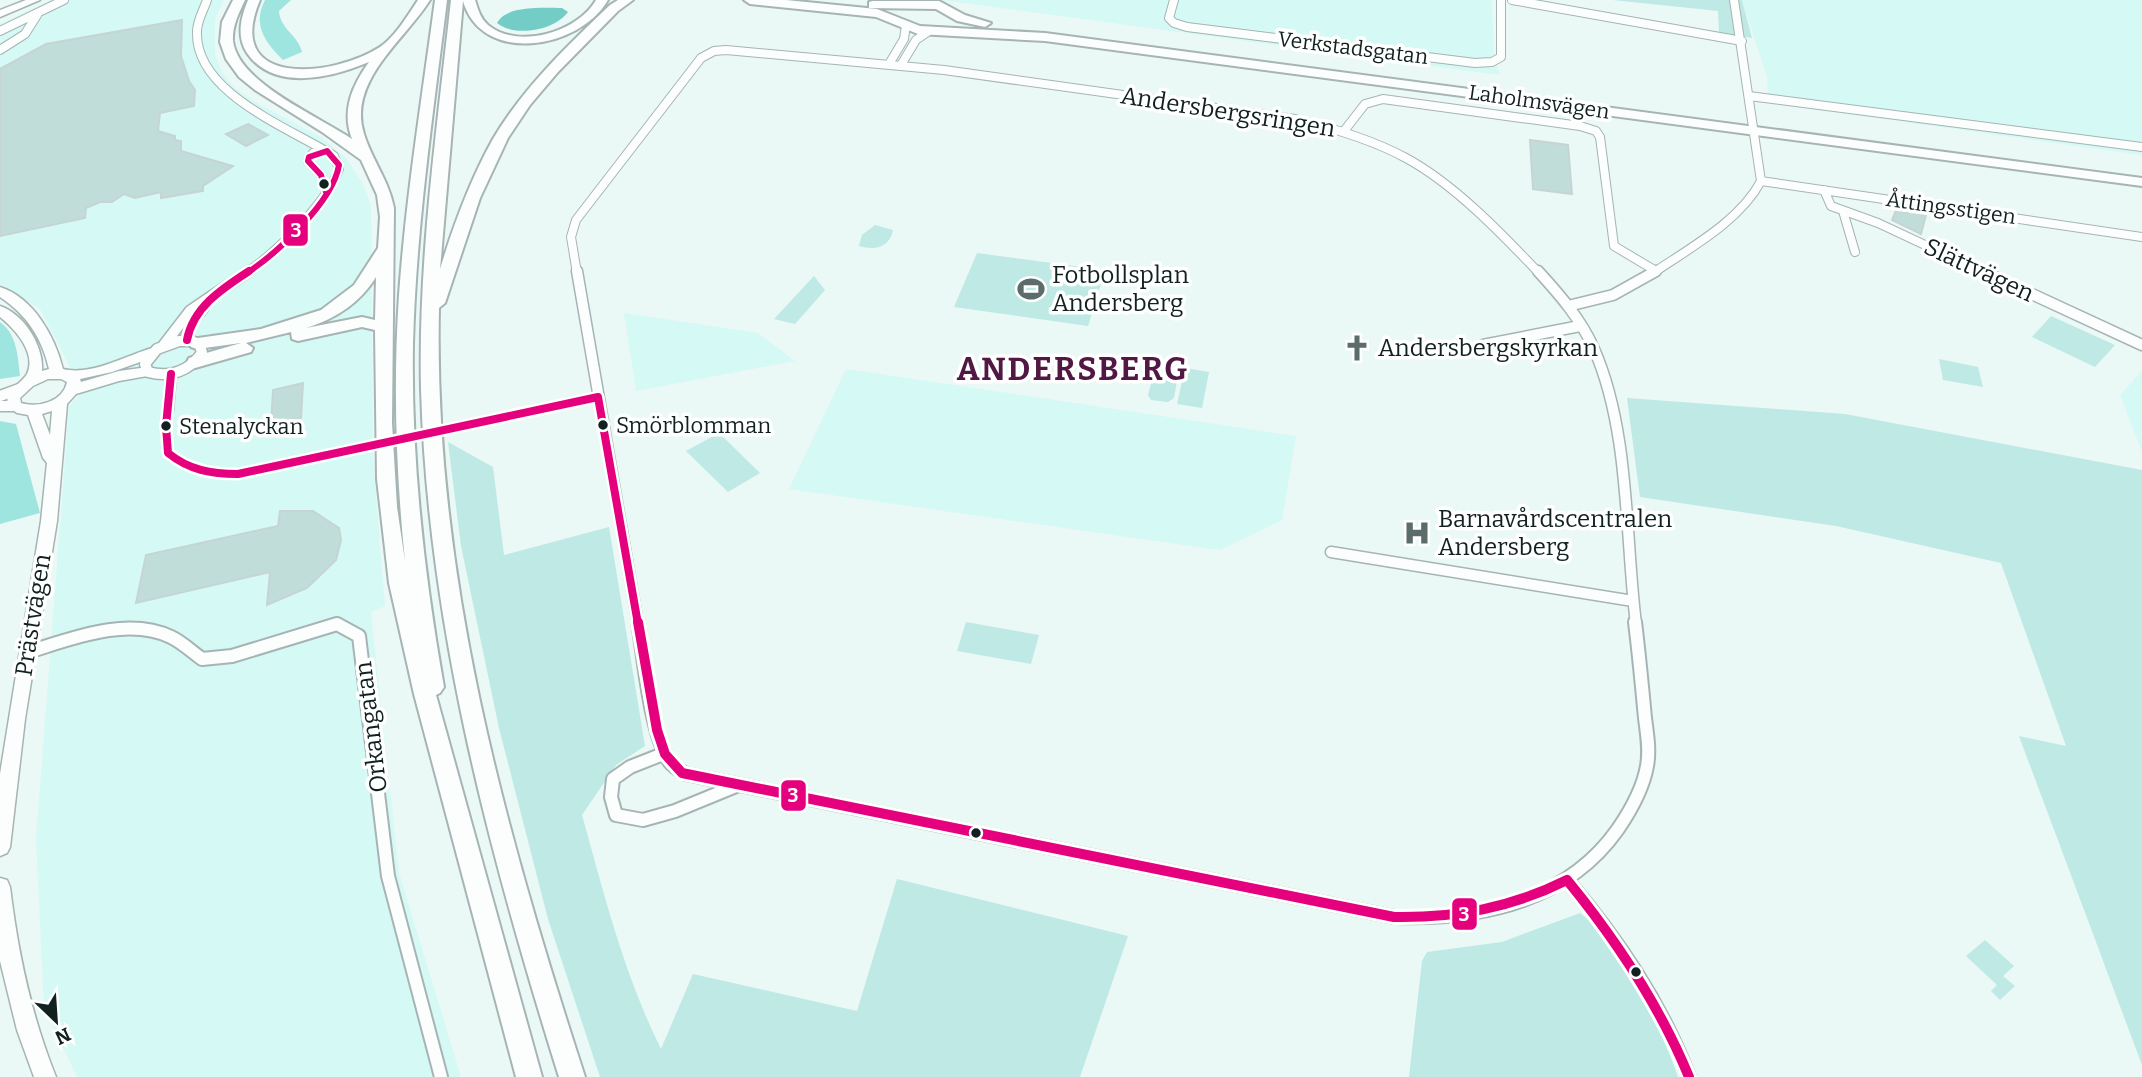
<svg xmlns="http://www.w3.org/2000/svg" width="2142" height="1077" font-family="Bitter,serif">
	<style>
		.built { fill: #d5f9f5 }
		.green { fill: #bee9e5 }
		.forest { fill: #9ee5df }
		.water { fill: #73ccc6 }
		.building { fill: #c0ddda; stroke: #c6d4d3; stroke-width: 2 }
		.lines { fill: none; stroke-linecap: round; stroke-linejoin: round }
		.street-far2-casing { stroke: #a6b4b3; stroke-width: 10 }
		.street-far1-casing { stroke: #a6b4b3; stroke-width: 13 }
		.street-casing { stroke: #a6b4b3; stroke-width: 16 }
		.secondary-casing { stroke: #a6b4b3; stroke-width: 3 }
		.highway-casing { stroke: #a6b4b3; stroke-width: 4 }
		.street-far2 { stroke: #fcfefe; stroke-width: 8 }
		.street-far1 { stroke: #fcfefe; stroke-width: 10 }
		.street { stroke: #fcfefe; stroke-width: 12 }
		.secondary { fill: #fcfefe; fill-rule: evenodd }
		.highway { fill: #fcfefe; fill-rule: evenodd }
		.bus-1-far2-casing { stroke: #fff; stroke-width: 10 }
		.bus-1-far1-casing { stroke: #fff; stroke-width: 13 }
		.bus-1-casing { stroke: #fff; stroke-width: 16 }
		.bus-1-far2 { stroke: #e5007d; stroke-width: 6 }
		.bus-1-far1 { stroke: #e5007d; stroke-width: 8 }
		.bus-1 { stroke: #e5007d; stroke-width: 10 }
		.bus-dot { fill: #10211f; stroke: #fff; stroke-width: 2.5 }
		.labels { text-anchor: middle; stroke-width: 7; stroke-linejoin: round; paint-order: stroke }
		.far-street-label { font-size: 21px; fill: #10211f; stroke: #fff }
		.bus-label { font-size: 22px; fill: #10211f; stroke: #fff; text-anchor: start }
		.street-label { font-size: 24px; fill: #10211f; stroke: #fff }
		.poi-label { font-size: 24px; fill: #10211f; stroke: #fff; text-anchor: start }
		.district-label { font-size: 32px; font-weight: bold; letter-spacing: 2px; fill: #501842; stroke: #fff }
		.line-badge { stroke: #fff; stroke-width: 2.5 }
		.badge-label { font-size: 19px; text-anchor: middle; font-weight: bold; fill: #fff }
	</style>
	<rect width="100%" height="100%" fill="#eaf8f6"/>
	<path class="built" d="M51,0H224L215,19V54L222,73L235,88L257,103L322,138L346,158L363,184L371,206L373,458L385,606L371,612L399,873L461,1077H77L44,1007L36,839L69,407L81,393V371L71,369L40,309L0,284V24Z
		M941,0H1492L1494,55L1500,75Z
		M1742,0H2142V155L1769,103L1767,77Z
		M624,313L758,333L795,361L636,391Z
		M846,369L1296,436L1282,520L1220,550L789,489Z
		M2142,371V452L2120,395Z"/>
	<path class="green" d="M1525,0H1538L1719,32L1718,11L1613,0H1742L1752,38Z
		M875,225L893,230C889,249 874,250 859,246L862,235Z
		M977,253L1105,270L1088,326L954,307Z
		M814,276L825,290L795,324L774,319Z
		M2051,316L2115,345L2095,367L2032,337Z
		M1939,359L1978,367L1983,387L1943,380Z
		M1167,367L1178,375L1174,398L1168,402L1151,400L1148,395L1154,372Z
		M1185,368L1209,372L1202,408L1177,404Z
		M1627,398L1845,414L2142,470V1065L2019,736L2066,746L2001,563L1836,526L1640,497Z
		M719,433L760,473L728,492L686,451Z
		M448,442L493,467L504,555L609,527L645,746L616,765L582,815C604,894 624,975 661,1049L693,974L857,1011L897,879L1128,936L1080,1077H600L548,919L499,728L461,546Z
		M966,622L1039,635L1031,664L957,651Z
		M1580,913C1622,945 1661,1027 1678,1077H1409L1422,961L1427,952L1502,942Z
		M1985,940L2014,966L2003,976L2015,986L2000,1000L1991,991L1997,985L1966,956Z"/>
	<path class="forest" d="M265,0H291L279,11C280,29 298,35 302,52L283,60C265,42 252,25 265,0Z
		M0,322C17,334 18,357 20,376L0,379Z
		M0,421L16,424L40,513L0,524Z"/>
	<path class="water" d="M562,8L568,12C555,30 516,38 497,23C506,5 544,8 562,8Z"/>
	<path class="building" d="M182,20L181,56L189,81L195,90L194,106L160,113L158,131L175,136V140L181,141V151L233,166L203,186V191L161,198V192L135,198L124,194L112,202H100L86,208L85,218L0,236V69L46,44Z
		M248,124L268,135L246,146L226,134Z
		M1530,140L1568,145L1572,194L1533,189Z
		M1896,210L1926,215L1921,234L1892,220Z
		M303,383L301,418L271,425L273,390Z
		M280,511H313L339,528L341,540L336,560L307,588L267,605L270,572L136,603L146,555L278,526Z"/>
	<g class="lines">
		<g class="street-far2-casing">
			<path id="street-far2" d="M207,0C204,9 197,21 197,31C194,93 290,128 334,156L339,169C326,204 277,252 246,273
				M1174,0L1169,18L1174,23L1187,27L1475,63L1492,62L1501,57V0
				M1512,0L1742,41
				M1734,0L1761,181
				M0,31L64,0
				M0,50L25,34L37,15
				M889,64L904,39L906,25
				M901,65L916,40L929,31
				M1749,96L2142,147
				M1344,131L1365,104L1383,99L1580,126L1596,131L1600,137L1614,246L1656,271
				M1761,181L2142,237
				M1824,190L1831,206L1878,223L1985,273
				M326,192L321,175L308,161L313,153L327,151
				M1843,211L1855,252
				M577,273L571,237L576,220L701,58L714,51L726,50L944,70L1295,119C1333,128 1371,139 1406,158C1454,184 1501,233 1539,273
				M1653,273C1690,248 1740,221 1761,181"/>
		</g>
		<g class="street-far1-casing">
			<path id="street-far1" d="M577,271L638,624
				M1538,271C1559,294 1581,319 1594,349C1630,431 1625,536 1636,624
				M1982,271L2142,345
				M1568,306L1613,295L1656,271
				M187,340L189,326L204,307
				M179,341H192L200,345L202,353C189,371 170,378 148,372L145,364L157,349Z
				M1483,345L1580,326
				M163,346L190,311L249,271
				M0,396L19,389
				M0,406H14
				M168,410L171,374
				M1331,552L1633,601"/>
		</g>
		<g class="street-casing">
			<path id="street" d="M638,622C644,658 650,731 669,761C673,767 679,770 686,774L1394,917C1479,920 1566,903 1618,829C1631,810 1643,789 1647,766C1650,750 1647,734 1645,718C1642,686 1639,654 1635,622
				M28,652C71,639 127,616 171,637C182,642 192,652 202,659L232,656L337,624L359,636L388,876L441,1077
				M663,754L630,767L613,779L611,797L616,815L643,820L675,811L736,786
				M1567,880C1618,940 1661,1003 1689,1077"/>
		</g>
		<g class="secondary-casing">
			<path id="secondary" d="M26,0H40L0,17V10Z
				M0,287C34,298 55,337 63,369C91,376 125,356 152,348L159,353L157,356L112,372L80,379L81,382L119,371L148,367L155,372L153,375L119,381L76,394L67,404L57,521L25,719L10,847L7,853L0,856V774L41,521L47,463L43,458L28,415L17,413L7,406L8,394C13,387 23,381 27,374C37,353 15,329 0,317V306C24,314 44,346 42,371L49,369C42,338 27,315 0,297ZM48,379H61L67,382C63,402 38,408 21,403L20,398L33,386ZM52,411L50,435L42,414Z
				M0,878L7,880L10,887C18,953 31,1015 56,1077H34L17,1030L0,961Z"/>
		</g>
		<g class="highway-casing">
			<path id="highway" d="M233,0H245C239,13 232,26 233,41C238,83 320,117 352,139C341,111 352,86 369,62C331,78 274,92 247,53C236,36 241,17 248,0H260C222,89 334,77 380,47C395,37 408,15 418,0H430C405,40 347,81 364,134C372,160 389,181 394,208L392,423L397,507L405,561C396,473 393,384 399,295C406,196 422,98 435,0H447C433,114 416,228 413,344C411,459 424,574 444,687L440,693L436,695L542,1077H516L414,694L389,583L377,479L375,330L362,327L298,341L292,339L291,332L246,343L253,348L251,352L195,368L187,362L189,358L241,343L197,349L191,347L189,343L191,339L261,329L321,310L354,285L378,248L380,217L377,195L361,160L322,132L255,90L239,77L226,59L220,42L222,22ZM376,277L375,320L362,317L306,328C335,319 360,303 376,277Z
				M451,0H475C478,9 480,18 488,25C518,50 578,32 596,0H608C580,49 482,66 463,1L440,269C454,224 470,180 493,139C523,88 567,46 610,5L618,0H633L618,11L558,72L530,105L508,138L480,198L445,303L439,308C433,572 504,828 585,1077H559C489,853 428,625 421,389C418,259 437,129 451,0Z
				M744,0H786L877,9L920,26L1045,33L2142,178V186L1045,41L918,34L876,17L750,4Z
				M873,1H939L965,15L991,23L985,27L957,21L936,9L869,8V2Z"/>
		</g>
		<use href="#street-far2" class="street-far2"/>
		<use href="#street-far1" class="street-far1"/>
		<use href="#street" class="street"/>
		<use href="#secondary" class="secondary"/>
		<use href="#highway" class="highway"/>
		<g class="bus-1-far2-casing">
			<path id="bus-1-far2" d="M247,273C277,253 333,202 339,165L327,151L309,157L308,161L321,175L326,192"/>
		</g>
		<g class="bus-1-far1-casing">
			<path id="bus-1-far1" d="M187,340C193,307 223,288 249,271
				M171,374L166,426L168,453C189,470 211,474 238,474L598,397L638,624"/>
		</g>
		<g class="bus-1-casing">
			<path id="bus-1" d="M638,622L657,730L665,754L682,773L1394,917C1456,918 1511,908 1567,880C1617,941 1659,1004 1689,1077"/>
		</g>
		<use href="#bus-1-far2" class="bus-1-far2"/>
		<use href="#bus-1-far1" class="bus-1-far1"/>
		<use href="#bus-1" class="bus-1"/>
	</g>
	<defs>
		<g id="stadium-bare" transform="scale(2.1)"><path d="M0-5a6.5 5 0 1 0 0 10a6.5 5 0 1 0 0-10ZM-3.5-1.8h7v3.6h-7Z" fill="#5c6c6a" stroke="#fff" stroke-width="2.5" paint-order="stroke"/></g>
		<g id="church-bare" transform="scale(2.1)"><path d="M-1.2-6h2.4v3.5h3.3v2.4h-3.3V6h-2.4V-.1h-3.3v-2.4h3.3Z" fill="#5c6c6a" stroke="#fff" stroke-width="2.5" paint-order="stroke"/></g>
		<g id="hospital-bare" transform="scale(2.1)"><path d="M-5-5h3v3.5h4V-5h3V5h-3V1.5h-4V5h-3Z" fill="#5c6c6a" stroke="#fff" stroke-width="2.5" paint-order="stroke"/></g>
	</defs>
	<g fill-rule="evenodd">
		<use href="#stadium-bare" x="1031" y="289"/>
		<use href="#church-bare" x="1357" y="348"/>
		<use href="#hospital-bare" x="1417" y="533"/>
	</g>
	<g class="bus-dot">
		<circle cx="324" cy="184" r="6"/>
		<circle cx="603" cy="425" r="6"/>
		<circle cx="166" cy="426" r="6"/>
		<circle cx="976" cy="833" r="6"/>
		<circle cx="1636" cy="972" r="6"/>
	</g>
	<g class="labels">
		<g class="far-street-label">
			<text transform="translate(1353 48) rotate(7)" y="7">Verkstadsgatan</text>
			<text transform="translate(1539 102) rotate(8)" y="7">Laholmsvägen</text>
			<text transform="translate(1951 208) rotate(8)" y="7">Åttingsstigen</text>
		</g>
		<g class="bus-label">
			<text x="616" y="433">Smörblomman</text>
			<text x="179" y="434">Stenalyckan</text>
		</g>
		<g class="street-label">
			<text transform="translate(1228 112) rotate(9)" y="8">Andersbergsringen</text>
			<text transform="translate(1979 270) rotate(25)" y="8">Slättvägen</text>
			<text transform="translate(33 615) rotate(-81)" y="8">Prästvägen</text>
			<text transform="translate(371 727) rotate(-97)" y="8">Orkangatan</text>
		</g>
		<g class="poi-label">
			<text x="1052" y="283">Fotbollsplan<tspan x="1052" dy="28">Andersberg</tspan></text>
			<text x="1378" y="356">Andersbergskyrkan</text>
			<text x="1438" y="527">Barnavårdscentralen<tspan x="1438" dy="28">Andersberg</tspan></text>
		</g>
		<g class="district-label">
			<text x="1073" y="380">ANDERSBERG</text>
		</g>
	</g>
	<g class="line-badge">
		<rect x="282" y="213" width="27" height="34" rx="7" fill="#e5007d"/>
		<rect x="780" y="779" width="27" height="33" rx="7" fill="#e5007d"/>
		<rect x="1451" y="897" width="27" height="34" rx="7" fill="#e5007d"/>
	</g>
	<g class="badge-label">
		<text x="296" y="237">3</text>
		<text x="793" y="802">3</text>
		<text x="1464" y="921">3</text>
	</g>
	<g transform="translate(56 1021) rotate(155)" stroke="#ffffff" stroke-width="5" paint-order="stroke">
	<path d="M0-5L12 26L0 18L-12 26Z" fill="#10211f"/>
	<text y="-10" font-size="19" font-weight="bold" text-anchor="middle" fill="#10211f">N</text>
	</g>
</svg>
